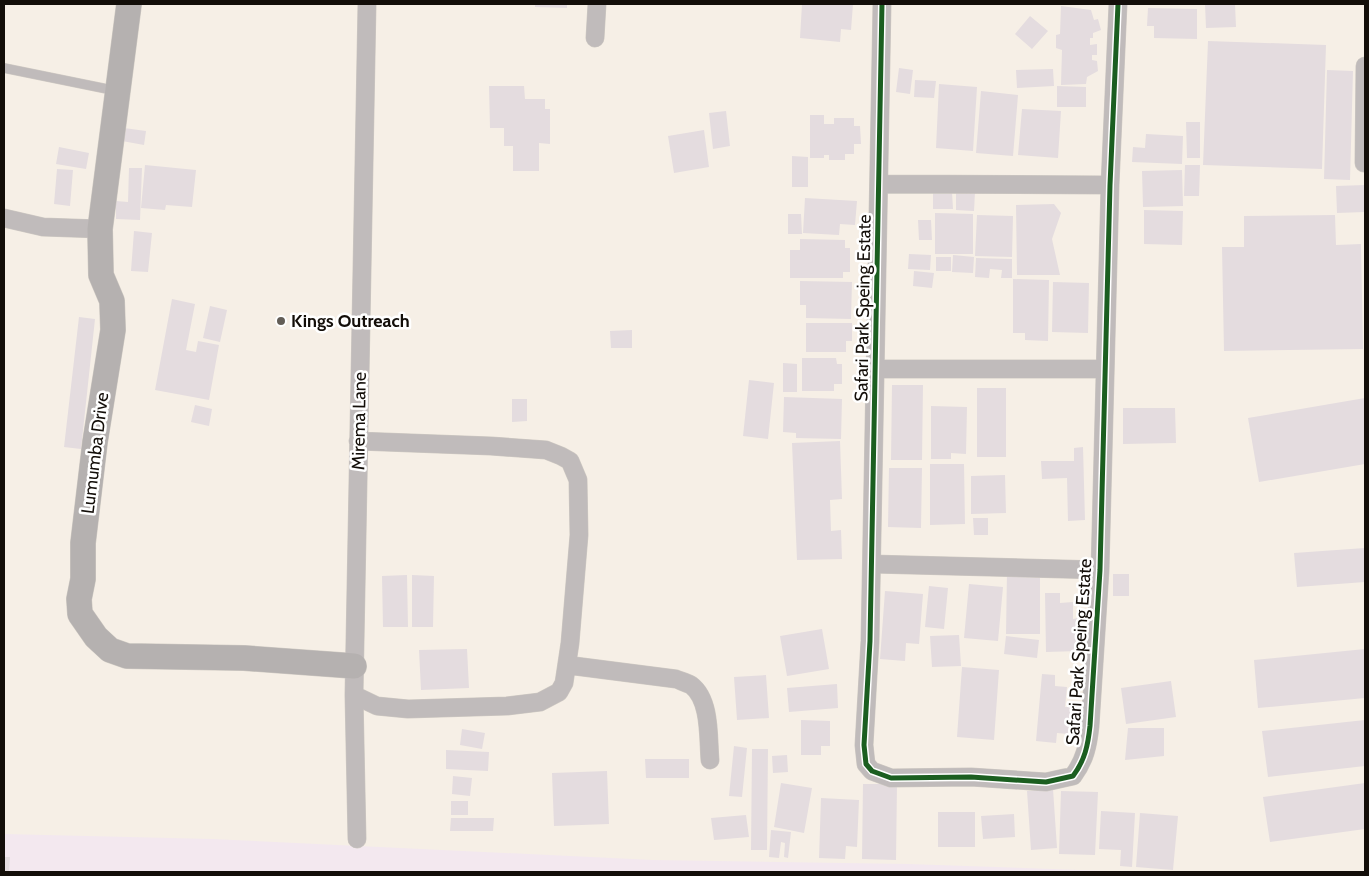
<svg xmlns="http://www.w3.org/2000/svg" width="1369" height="876" font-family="Cabin,sans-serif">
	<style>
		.education { fill: #f3e8ef }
		.building { fill: #e4dcdf }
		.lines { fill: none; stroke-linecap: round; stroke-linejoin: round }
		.lane-casing { stroke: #d0cbc4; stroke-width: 10 }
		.street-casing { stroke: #d0cbc4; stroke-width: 19 }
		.secondary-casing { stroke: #d0cbc4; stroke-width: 26 }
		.lane { stroke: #c0bbbb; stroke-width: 9 }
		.street { stroke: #c0bbbb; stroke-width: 18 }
		.secondary { stroke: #b5b1b0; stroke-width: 25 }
		.cycleway-casing { stroke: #fff; stroke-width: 8 }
		.cycleway { stroke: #1b5e20; stroke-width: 5 }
		.poi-dot { fill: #625d56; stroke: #fff; stroke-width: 2 }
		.labels { text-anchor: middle; stroke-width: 5; stroke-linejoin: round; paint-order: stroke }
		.street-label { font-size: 18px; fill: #130e09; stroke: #fff }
		.poi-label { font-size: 18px; font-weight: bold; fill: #130e09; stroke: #fff; text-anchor: start }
	</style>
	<rect width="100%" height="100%" fill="#f6efe6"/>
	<path class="education" d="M4,834L212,839L653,860L908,864L1136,872H4Z"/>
	<path class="building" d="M535,4H567V8L535,7Z
		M802,4H853L851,30L841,29L840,42L800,38Z
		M1205,4H1235L1236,27L1206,28Z
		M1061,6L1091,10L1094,20L1098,19L1101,30L1093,33V38H1090V45L1097,44V55H1092V60L1097,61L1098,71L1087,77L1086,84L1061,85L1062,50L1056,48V35L1060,34Z
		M1148,8L1197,9V39L1154,38V26H1147Z
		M1030,16L1048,31L1032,49L1015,34Z
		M1208,41L1326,45L1322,169L1203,165Z
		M899,68L913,70L910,94L896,92Z
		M1053,69L1054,86L1017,88L1016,70Z
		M1327,70L1353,71L1350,180L1324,179Z
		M915,80L936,81L934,98L914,97Z
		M939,84L977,87L973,151L936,148Z
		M489,86H524L525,99H545V109H550V144L539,143V171H513V146H504V128H490Z
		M1057,86L1086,87V107H1057Z
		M981,91L1018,95L1013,156L976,153Z
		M1022,109L1061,111L1058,158L1018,155Z
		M726,111L730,146L713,149L709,113Z
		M810,115H824V124H834V118H854V126H860L861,144H854V154H845V160H829V155H824V158H810Z
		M1186,122H1200V158H1187Z
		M124,128L146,131L144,145L122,141Z
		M704,130L709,167L674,173L668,136Z
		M1146,134L1183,136L1182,164L1132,162L1133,147L1145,148Z
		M59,147L89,153L86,169L56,164Z
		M792,156L808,157V187H792Z
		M145,165L196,170L192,207L166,205L165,210L141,208Z
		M1185,165H1200L1199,196H1184Z
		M129,168H142L140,220L116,219V201L128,202Z
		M57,169L73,170L70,206L54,204Z
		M1182,170L1183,206L1143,207L1142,171Z
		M1365,185V212L1337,213L1336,186Z
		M933,192H952L953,209H933Z
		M956,192H975L974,211L956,210Z
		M805,198L857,201L855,225L840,224L839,235L803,233Z
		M1054,204L1061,213L1052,239L1060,275H1017L1016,205Z
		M1144,210L1183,211L1182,245L1144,244Z
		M935,213L973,214V254H935Z
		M788,214H801L802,234H788Z
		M977,215L1013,216L1012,257L975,256Z
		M1335,215L1336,245L1361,244L1363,349L1224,351L1222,247H1244V216Z
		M918,220H931L932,240H919Z
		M134,231L152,233L148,272L131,271Z
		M800,239L845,240V248H850V272H843V278H790V250H800Z
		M909,254L931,255L930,270L908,269Z
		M953,255L974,257L973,273L952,272Z
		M936,257H951V271H936Z
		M976,258L1012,259V278H1001L1002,270L990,269L989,278L975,277Z
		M914,271L934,273L932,288L913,286Z
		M1013,279L1049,280L1048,341L1025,340V333H1013Z
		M800,281L852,282L851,319L806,318V305H800Z
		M1053,282L1089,283L1088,333L1052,332Z
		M172,299L195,304L186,350L196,352L198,341L219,345L209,400L155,390Z
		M210,306L227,310L220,342L203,338Z
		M79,317L95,319L81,449L64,447Z
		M806,323H852V341H846V352H806Z
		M632,330V348H611L610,331Z
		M802,358H836L837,364H842V384H834V391H802Z
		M783,363L797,364V392H783Z
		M749,380L774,383L768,439L743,436Z
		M892,385H923L922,460H891Z
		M977,388H1006V457H977Z
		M784,397L842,399L841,439L796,438V433L783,432Z
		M1365,398V464L1259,482L1248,418Z
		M512,399H527V421L512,422Z
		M195,405L212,409L209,426L191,422Z
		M931,406L967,407L966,454L951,453V459H931Z
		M1123,408H1175L1176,443L1123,444Z
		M840,441L842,499L830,500L831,531L841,530L842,559L797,560L792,443Z
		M1083,447L1085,520L1068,521L1067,478L1042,479L1041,461H1074V448Z
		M930,464H964L965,524L930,525Z
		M889,468H922L921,528L888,527Z
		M1005,475L1006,513L971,514V476Z
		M973,518H988V535H974Z
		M1365,548V582L1297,587L1294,553Z
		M1007,572L1040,573V634H1006Z
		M1113,574H1129V596H1113Z
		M407,575L408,627H383L382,576Z
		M412,575L434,576L433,627H412Z
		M969,584L1003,587L998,641L964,638Z
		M929,586L948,588L944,629L925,627Z
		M885,591L923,594L919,644L906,643L905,661L880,659Z
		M1045,593H1060V603L1073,602V619L1078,618L1079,651L1046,652Z
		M822,629L829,669L787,676L780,636Z
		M959,635L961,666L932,667L930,636Z
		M1006,636L1039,640L1037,658L1004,654Z
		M467,649L469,688L421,690L419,650Z
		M1365,649V698L1258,708L1254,660Z
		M962,667L999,670L994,740L957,737Z
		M1042,674L1055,675V686L1067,687L1065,707H1071L1068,734L1057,733L1056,743L1036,741Z
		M766,675L769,718L737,720L734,677Z
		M1171,681L1176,717L1126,724L1121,688Z
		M837,684L838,708L789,712L787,688Z
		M801,720L830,721V746H821V755H801Z
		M1365,720V766L1268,777L1262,731Z
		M1128,728H1164V756L1125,760Z
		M462,729L485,733L482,749L460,745Z
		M734,746L747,748L742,797L729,796Z
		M752,749H768L767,850H751Z
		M446,750L489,752L488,771L446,769Z
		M787,755L788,772L773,773L772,756Z
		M645,759H689V778H646Z
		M607,771L609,824L554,826L552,773Z
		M453,776L472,778L470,796L452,794Z
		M781,783L812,788L804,833L774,827Z
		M1365,783V829L1270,842L1263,797Z
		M863,784H897L896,860L862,859Z
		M1053,789L1057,848L1031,850L1027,791Z
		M1061,791L1098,792L1095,855L1059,854Z
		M821,798L859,800L857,847L846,846L845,859L819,858Z
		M451,801H468V815H451Z
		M1101,811L1135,813L1132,867L1120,866L1121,850L1099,849Z
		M938,812H975V847H938Z
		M1140,813L1178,816L1173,870L1136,867Z
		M1014,814L1015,837L983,839L981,816Z
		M746,815L749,837L714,840L711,818Z
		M451,818H494L493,831H450Z
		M771,830L791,832L788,858L784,857L785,843L781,842L779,858L769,857Z
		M4,857H10L9,872H4Z"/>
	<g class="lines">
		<g class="lane-casing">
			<path id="lane" d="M4,68L117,91"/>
		</g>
		<g class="street-casing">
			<path id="street" d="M882,4L870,641L864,745L866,764L872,771L891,778L971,777L1046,782L1073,776C1085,760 1088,745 1090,726L1100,570L1110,185L1118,4
				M595,38L597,4
				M1364,163L1365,66
				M879,184L1110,185
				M4,218L43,227L100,229
				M875,369H1104
				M872,564L1100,570
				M567,665L676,679C681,681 687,683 691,685C711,700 708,738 710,760
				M354,695L377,706L408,709L507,706L540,702L559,692L564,683L570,643L579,535L578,480L570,461L561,456L546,450L491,446L358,441
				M357,839L354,695L367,4"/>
		</g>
		<g class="secondary-casing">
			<path id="secondary" d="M129,4L100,229L101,275L112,301L113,330L95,442L83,543V579L79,599L80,614L96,637L110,650L127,656L244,658L354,666"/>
		</g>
		<use href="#lane" class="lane"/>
		<use href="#street" class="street"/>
		<use href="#secondary" class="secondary"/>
		<g class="cycleway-casing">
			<path id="cycleway" d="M882,4L870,641L864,745L866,764L872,771L891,778L971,777L1046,782L1073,776C1085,760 1088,745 1090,726L1100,570L1110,185L1118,4"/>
		</g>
		<use href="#cycleway" class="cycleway"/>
	</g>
	<circle class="poi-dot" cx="281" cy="321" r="5"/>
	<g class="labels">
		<g class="street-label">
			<text transform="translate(863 308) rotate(-89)" y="6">Safari Park Speing Estate</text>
			<text transform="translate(359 421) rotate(-89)" y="6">Mirema Lane</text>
			<text transform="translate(95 453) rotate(-83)" y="6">Lumumba Drive</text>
			<text transform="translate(1079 652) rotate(-86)" y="6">Safari Park Speing Estate</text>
		</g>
		<g class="poi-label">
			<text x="291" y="327">Kings Outreach</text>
		</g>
	</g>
	<rect width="1369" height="876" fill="none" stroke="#130e09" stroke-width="10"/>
</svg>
